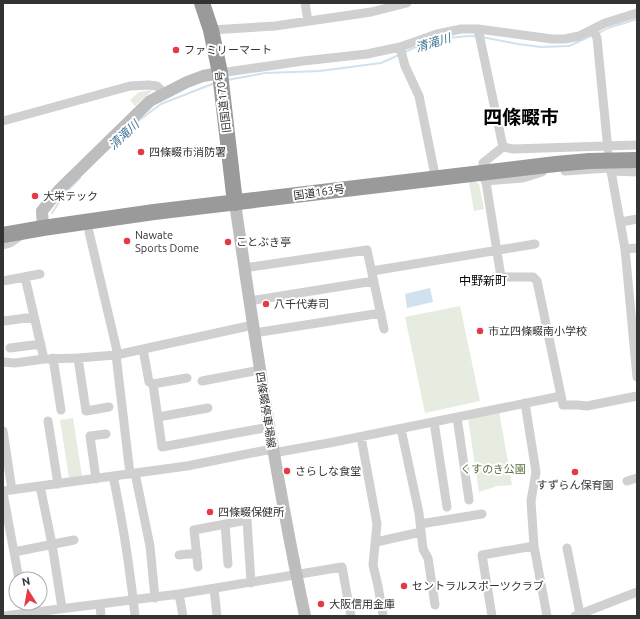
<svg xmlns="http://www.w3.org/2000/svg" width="640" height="619" font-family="Ubuntu,'Noto Sans JP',sans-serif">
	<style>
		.green { fill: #e6ecdf }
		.water { fill: #cfe2ee }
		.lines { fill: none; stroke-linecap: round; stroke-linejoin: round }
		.stream { stroke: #cfe2ee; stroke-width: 2 }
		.street { stroke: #d0d0d0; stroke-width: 9 }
		.secondary { stroke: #bdbdbd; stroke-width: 12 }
		.highway { stroke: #9a9a9a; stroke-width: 16 }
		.poi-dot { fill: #e63946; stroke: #fff; stroke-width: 1.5 }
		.labels { text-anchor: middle; stroke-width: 4; stroke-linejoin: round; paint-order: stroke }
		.poi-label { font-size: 11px; fill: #333; stroke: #fff; text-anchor: start }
		.street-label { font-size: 11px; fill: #333; stroke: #fff }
		.park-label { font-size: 11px; fill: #56703f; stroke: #fff }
		.water-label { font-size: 12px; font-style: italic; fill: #3f7597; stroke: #fff }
		.neighbourhood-label { font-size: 12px; fill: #000; stroke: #fff }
		.town-label { font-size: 19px; font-weight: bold; fill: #000; stroke: #fff }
	</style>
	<rect width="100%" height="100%" fill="#fff"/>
	<path class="green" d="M153,90L135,106L130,100L139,92Z
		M474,181L479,184L484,209L474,211L469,182Z
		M460,306L480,401L425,413L405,317Z
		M499,411L512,485L497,486L479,492L468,418Z
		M73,418L82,476L69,478L60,420Z"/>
	<path class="water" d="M430,288L433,302L407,308L405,294Z"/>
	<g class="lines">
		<path class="stream" d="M599,33L608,28L637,19
			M482,37L518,44L541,47L569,46L593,35
			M405,52C427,41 451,36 476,36
			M227,80L265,73L320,71L358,66L381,63L399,55
			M137,122L161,104L215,83
			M52,213L66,192L80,178"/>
		<path class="street" d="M305,3L308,21
			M478,29L503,147L483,163L501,277H533L537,281L563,405H578L587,406L637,396
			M593,29L597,38L608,150
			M211,30L275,26L371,12L407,3
			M400,47L405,66L419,96L434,170
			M220,73L303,61L367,54L400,47L437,34L461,29H478L552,39H565L579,36L605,23L637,13
			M3,121L130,86L148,85L157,86L164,93
			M503,147L513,149L637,145
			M565,171L608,168L611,171L637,172
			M611,171L625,249L637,377
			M485,181L523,178L542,172
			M621,222L637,219
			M89,232L118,355
			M3,245L10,243L23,234
			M625,249L637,248
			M244,268L367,250L384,329
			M372,271L535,244
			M25,277L44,359
			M3,281L40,274
			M249,301L374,281
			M4,321L34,317
			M254,333L381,313
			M10,348L41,344
			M143,349L149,382L153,384
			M116,355L130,474
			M53,358L61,410
			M78,358L86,411L109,407
			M3,362L15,363L44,359L78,358L116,355L253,325
			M187,378L153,384L162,447L269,427
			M202,381L260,370
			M525,403L536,472L531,501L534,546L547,616
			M158,417L208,408
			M457,417L469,500
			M48,421L58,484
			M434,422L447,507
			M401,429L419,513L423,549L428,558L435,605
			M3,431L12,490
			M361,437L377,524L373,565L378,586L383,615
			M273,453L329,443L561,396
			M135,473L150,546L155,598
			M113,476C123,523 130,569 135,616
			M96,479L90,436L106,434
			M627,481L637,478
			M40,486L52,544L62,608
			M3,491L187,466L272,449
			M3,493L19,579
			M225,524L228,564
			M420,524L482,514
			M376,542L421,532
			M567,548L580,614
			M14,552L74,540
			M179,555L197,553
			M198,567L194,530L247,520L251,583
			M214,589L217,616
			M179,594L183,616
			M100,605L101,616
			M4,616L179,594L342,567L351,616
			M492,616L482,555L534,546
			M575,616L637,592"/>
		<path class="secondary" d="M235,203C255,341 276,479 305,616
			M43,228L42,211L59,190L150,101L187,82L203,76L220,73"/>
		<path class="highway" d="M202,3L211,30L220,73L235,203
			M3,235L43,228L154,212L556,164L589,161L637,160"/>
	</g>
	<g class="poi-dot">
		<circle cx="176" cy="50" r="4"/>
		<circle cx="141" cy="152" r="4"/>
		<circle cx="35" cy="196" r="4"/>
		<circle cx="127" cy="241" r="4"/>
		<circle cx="228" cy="242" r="4"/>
		<circle cx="266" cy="304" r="4"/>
		<circle cx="480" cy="331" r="4"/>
		<circle cx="287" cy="471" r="4"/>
		<circle cx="575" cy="472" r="4"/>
		<circle cx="210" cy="512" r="4"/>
		<circle cx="404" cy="586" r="4"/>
		<circle cx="321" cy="604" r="4"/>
	</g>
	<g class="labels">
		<g class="poi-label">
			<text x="184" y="54">ファミリーマート</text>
			<text x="149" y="156">四條畷市消防署</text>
			<text x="43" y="200">大栄テック</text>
			<text x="135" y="239">Nawate<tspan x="135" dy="13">Sports Dome</tspan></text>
			<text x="236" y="246">ことぶき亭</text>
			<text x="274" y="308">八千代寿司</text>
			<text x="488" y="335">市立四條畷南小学校</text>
			<text x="295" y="475">さらしな食堂</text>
			<text x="575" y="489" text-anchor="middle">すずらん保育園</text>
			<text x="218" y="516">四條畷保健所</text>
			<text x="412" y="590">セントラルスポーツクラブ</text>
			<text x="329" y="608">大阪信用金庫</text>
		</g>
		<g class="street-label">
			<text transform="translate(223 102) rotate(-97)" y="4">旧国道170号</text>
			<text transform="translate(319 192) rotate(-8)" y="4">国道163号</text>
			<text transform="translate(266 410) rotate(81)" y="4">四條畷停車場線</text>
		</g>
		<g class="park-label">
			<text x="493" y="473">くすのき公園</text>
		</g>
		<g class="water-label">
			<text transform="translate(433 43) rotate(-17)" y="4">清滝川</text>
			<text transform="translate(124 135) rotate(-43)" y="4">清滝川</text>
		</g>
		<g class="neighbourhood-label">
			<text x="483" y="285">中野新町</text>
		</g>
		<g class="town-label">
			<text x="521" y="124">四條畷市</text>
		</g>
	</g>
	<rect width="640" height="619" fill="none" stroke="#333333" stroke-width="8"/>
	<g transform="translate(28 591) rotate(349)"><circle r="19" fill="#ffffff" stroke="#adadad"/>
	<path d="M0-3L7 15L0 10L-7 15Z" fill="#e63946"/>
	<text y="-6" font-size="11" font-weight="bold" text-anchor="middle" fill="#333333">N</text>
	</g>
</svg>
